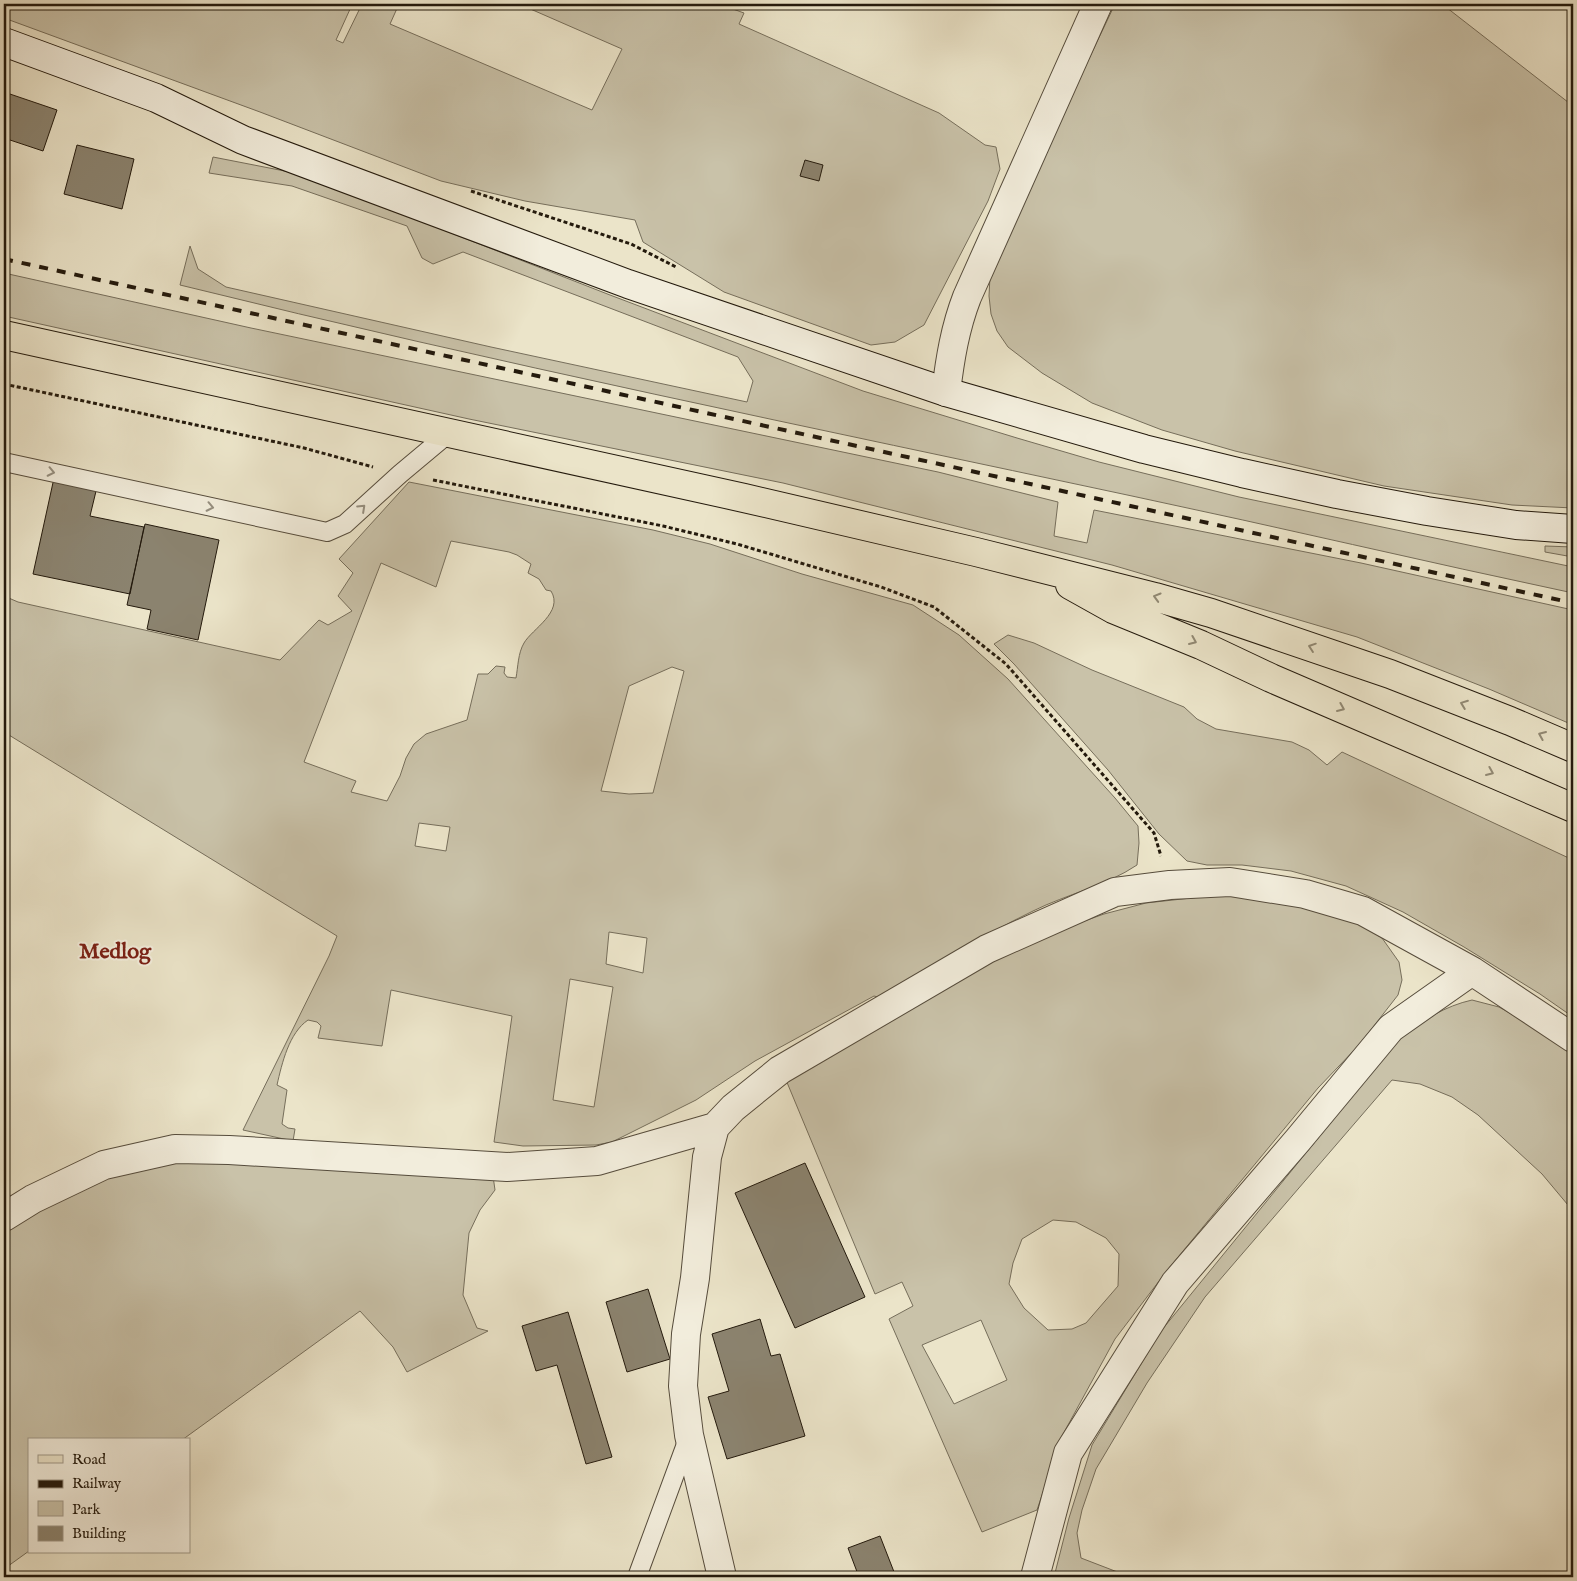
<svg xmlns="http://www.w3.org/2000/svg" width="1577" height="1581" font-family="'IM FELL English',serif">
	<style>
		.green { fill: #c9c2a9; stroke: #766e5b; fill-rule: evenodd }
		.building { fill: #8b836f; stroke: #241a0d }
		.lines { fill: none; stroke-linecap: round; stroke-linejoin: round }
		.lane-casing { stroke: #564c3c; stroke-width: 20 }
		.street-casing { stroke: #564c3c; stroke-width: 30 }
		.secondary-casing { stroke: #241a0d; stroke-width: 30 }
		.primary-casing { stroke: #241a0d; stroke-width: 30 }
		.path { stroke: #241a0d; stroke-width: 3; stroke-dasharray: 4 2.5; stroke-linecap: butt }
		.lane { stroke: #f2eddc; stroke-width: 18 }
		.street { stroke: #f2eddc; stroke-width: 28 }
		.secondary { stroke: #f2eddc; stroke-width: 28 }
		.primary { stroke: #ebe4c9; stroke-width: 28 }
		.rail { stroke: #241a0d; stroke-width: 4; stroke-dasharray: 9 9; stroke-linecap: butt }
		.oneway { stroke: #958e7f }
		.oneway2 { stroke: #918974 }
		.labels { text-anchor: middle; stroke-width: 4; stroke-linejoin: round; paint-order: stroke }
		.district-label { font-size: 22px; font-weight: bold; fill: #7a1f14; stroke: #f2eddc }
	</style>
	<rect width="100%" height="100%" fill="#ebe4c9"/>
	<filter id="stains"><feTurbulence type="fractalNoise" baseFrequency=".004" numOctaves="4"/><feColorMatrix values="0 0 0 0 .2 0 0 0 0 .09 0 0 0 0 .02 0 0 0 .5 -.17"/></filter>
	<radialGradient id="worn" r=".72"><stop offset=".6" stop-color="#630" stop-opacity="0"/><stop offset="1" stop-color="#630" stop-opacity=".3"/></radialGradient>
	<path class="green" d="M4,4H343L351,7L336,40L343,43L362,4H399L390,24L592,110L622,49L519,4H719L744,13L739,24L939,113L985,145L996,147L1000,169L988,201L924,325L895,342L871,345L724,292L643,242L635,220L525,201L441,181L260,112L4,18Z
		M1115,4H1442L1573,106V508L1512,505L1384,486L1235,451L1162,430L1092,403L1042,373L1008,347L997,331L991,314L989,296L990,276L1053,134Z
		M213,157L300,174L610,295L863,391L1017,438L1099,462L1239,497L1573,567V593C1426,562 1279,527 1132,496C814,428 495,363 180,285L190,246L198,269L226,287L491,347L747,402L753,381L738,357L463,252L433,264L422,258L407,226L292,186L209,173Z
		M4,273L251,328L938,472L1058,502L1054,536L1087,543L1094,510L1361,563L1573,610V725L1489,689L1357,637L1112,565L783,483L469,419L4,316Z
		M409,482L653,530L710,544L802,574L913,605L959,635L1008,679L1115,798L1138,826L1139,843L1137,865C1106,886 1067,894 1033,911C981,936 932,968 882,998L874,996L755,1061L696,1100L612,1142L596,1145L523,1146L494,1142L512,1016L391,990L382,1046L318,1038L321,1026L317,1022L308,1020C289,1033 282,1063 277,1085L287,1090L282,1124L288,1128L295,1129L293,1141L243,1130L329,956L337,936L4,732V596L18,602L280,660L319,620L328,625L352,611L338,596L353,573L339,559ZM451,541L509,552L517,555L531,564L528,573L539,579L546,590L551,591C564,612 532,629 524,643C518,653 518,667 516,678L507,677L504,673L505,667L496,666L488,674H478L467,720L426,734L414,744L406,758L400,776L387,801L351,792L356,781L304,762L381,563L436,587ZM672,667L684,671L653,793L629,794L601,791L629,686ZM419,823L450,827L446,851L415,846ZM609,932L647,938L643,973L606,964ZM570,979L613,987L594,1107L553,1100Z
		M1545,546L1573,547V557L1545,552Z
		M1008,635L1034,643L1092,670L1184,707L1197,719L1216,729L1292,742L1309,750L1327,765L1342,752L1573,860V1017L1540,994L1464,947L1403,912L1346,886L1291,871L1242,865H1207L1187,861L1159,834L1108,770L1014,664L994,644Z
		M1218,895L1274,899L1347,916L1382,938L1399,962L1402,980L1398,995L1359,1045L1318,1088L1169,1268L1115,1339L1062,1436L1037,1510L982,1532L889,1319L913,1306L902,1282L875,1294L786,1080L989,963L1045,935L1104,914L1146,903ZM1053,1220L1076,1222L1106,1238L1119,1254L1118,1286L1086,1323L1072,1329L1048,1330L1024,1308L1009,1284L1013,1263L1022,1239ZM981,1320L1007,1380L954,1404L922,1345Z
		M1472,1000L1499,1007L1533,1026L1573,1054V1211L1542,1174L1478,1115L1452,1097L1420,1084L1392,1080L1205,1297L1147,1383L1096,1469L1082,1510L1077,1533L1081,1558L1120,1573L1126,1577H1054L1069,1518L1092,1445L1161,1331L1402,1035C1424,1020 1445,1006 1472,1000Z
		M186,1156L493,1176L495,1190L480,1210L469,1233L463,1295L477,1328L488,1331L407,1372L393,1347L360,1311L182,1440H29V1551L4,1569V1229L109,1174Z"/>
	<path class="building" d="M4,92L57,110L43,151L4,138Z
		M77,145L134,159L122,209L64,194Z
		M805,160L823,165L819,181L800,176Z
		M54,478L97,487L90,516L144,527L130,594L33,574Z
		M145,524L219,540L198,640L147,629L151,610L127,605Z
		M805,1163L865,1297L795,1328L735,1193Z
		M648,1289L670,1359L627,1372L606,1302Z
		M568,1312L612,1457L586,1464L557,1365L536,1371L522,1326Z
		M760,1319L771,1356L780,1354L805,1436L727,1459L708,1397L729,1391L712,1334Z
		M880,1536L896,1577H859L848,1548Z"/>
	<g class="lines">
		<g class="lane-casing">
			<path id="lane" d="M4,462L327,532L345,524L400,474L449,433
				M637,1577L689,1436"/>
		</g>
		<g class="street-casing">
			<path id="street" d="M946,392C950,359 955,328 967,297L1098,4
				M4,1217L33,1199L104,1165L175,1149L229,1150L507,1167L597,1161L715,1127
				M722,1577L689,1435L683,1386L686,1334L695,1278L707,1157L715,1127L733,1108L780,1070L987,949L1115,892L1170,885L1230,882L1305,894L1363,911L1472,971L1573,1038
				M1035,1577L1068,1453L1175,1283L1298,1140L1391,1028L1472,971"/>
		</g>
		<g class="secondary-casing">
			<path id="secondary" d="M4,42L156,98L243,140L628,284L946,392L1144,449L1242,473L1337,494L1427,511L1516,525L1573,529"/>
		</g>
		<g class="primary-casing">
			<path id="primary" d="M4,335L744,498L976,552L1155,597L1211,613L1390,674L1510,721L1573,748
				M1070,585L1113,609L1201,645L1271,678L1573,808"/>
		</g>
		<path class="path" d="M471,191L631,244L676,267
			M4,384L304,448L373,467
			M433,480L663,526L737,544L881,587L934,607L1006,664L1154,833L1161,856"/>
		<use href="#lane" class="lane"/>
		<use href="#street" class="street"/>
		<use href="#secondary" class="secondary"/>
		<use href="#primary" class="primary"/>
		<path class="rail" d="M4,259L1573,603"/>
	</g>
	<defs><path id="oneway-chevron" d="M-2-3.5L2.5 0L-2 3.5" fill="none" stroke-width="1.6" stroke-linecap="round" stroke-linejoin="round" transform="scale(1.25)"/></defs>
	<g class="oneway">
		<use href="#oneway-chevron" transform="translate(51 472) rotate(12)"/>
		<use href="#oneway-chevron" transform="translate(210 507) rotate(12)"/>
		<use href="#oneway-chevron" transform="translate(362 508) rotate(-43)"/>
	</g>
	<g class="oneway2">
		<use href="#oneway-chevron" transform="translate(1157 597) rotate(-164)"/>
		<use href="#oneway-chevron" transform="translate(1193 641) rotate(23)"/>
		<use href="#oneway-chevron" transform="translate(1312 647) rotate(-161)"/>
		<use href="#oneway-chevron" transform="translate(1464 704) rotate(-159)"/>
		<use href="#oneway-chevron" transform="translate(1341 708) rotate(23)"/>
		<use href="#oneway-chevron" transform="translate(1542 735) rotate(-157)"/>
		<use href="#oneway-chevron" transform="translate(1490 772) rotate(23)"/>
	</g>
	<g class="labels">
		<g class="district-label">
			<text x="115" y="958">Medlog</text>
		</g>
	</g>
	<rect width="1577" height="1581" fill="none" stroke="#ebe4c9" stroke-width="20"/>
	<rect x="5" y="5" width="1567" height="1571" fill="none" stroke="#241a0d" stroke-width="2.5"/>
	<rect x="10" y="10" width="1557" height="1561" fill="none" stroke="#241a0d"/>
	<rect x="28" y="1438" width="162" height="115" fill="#f2eddc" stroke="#a09989"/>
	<rect x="38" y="1455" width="25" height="8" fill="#ebe4c9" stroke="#a09989"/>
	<text x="72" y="1464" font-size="15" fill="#241a0d">Road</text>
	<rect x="38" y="1480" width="25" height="8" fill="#241a0d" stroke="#a09989"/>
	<text x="72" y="1488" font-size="15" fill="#241a0d">Railway</text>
	<rect x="38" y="1501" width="25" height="15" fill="#c9c2a9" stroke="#a09989"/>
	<text x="72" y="1514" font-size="15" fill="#241a0d">Park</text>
	<rect x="38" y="1526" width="25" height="15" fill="#8b836f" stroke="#a09989"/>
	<text x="72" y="1538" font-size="15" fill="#241a0d">Building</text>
	<rect width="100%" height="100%" filter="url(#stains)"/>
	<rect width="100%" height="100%" fill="url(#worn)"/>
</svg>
